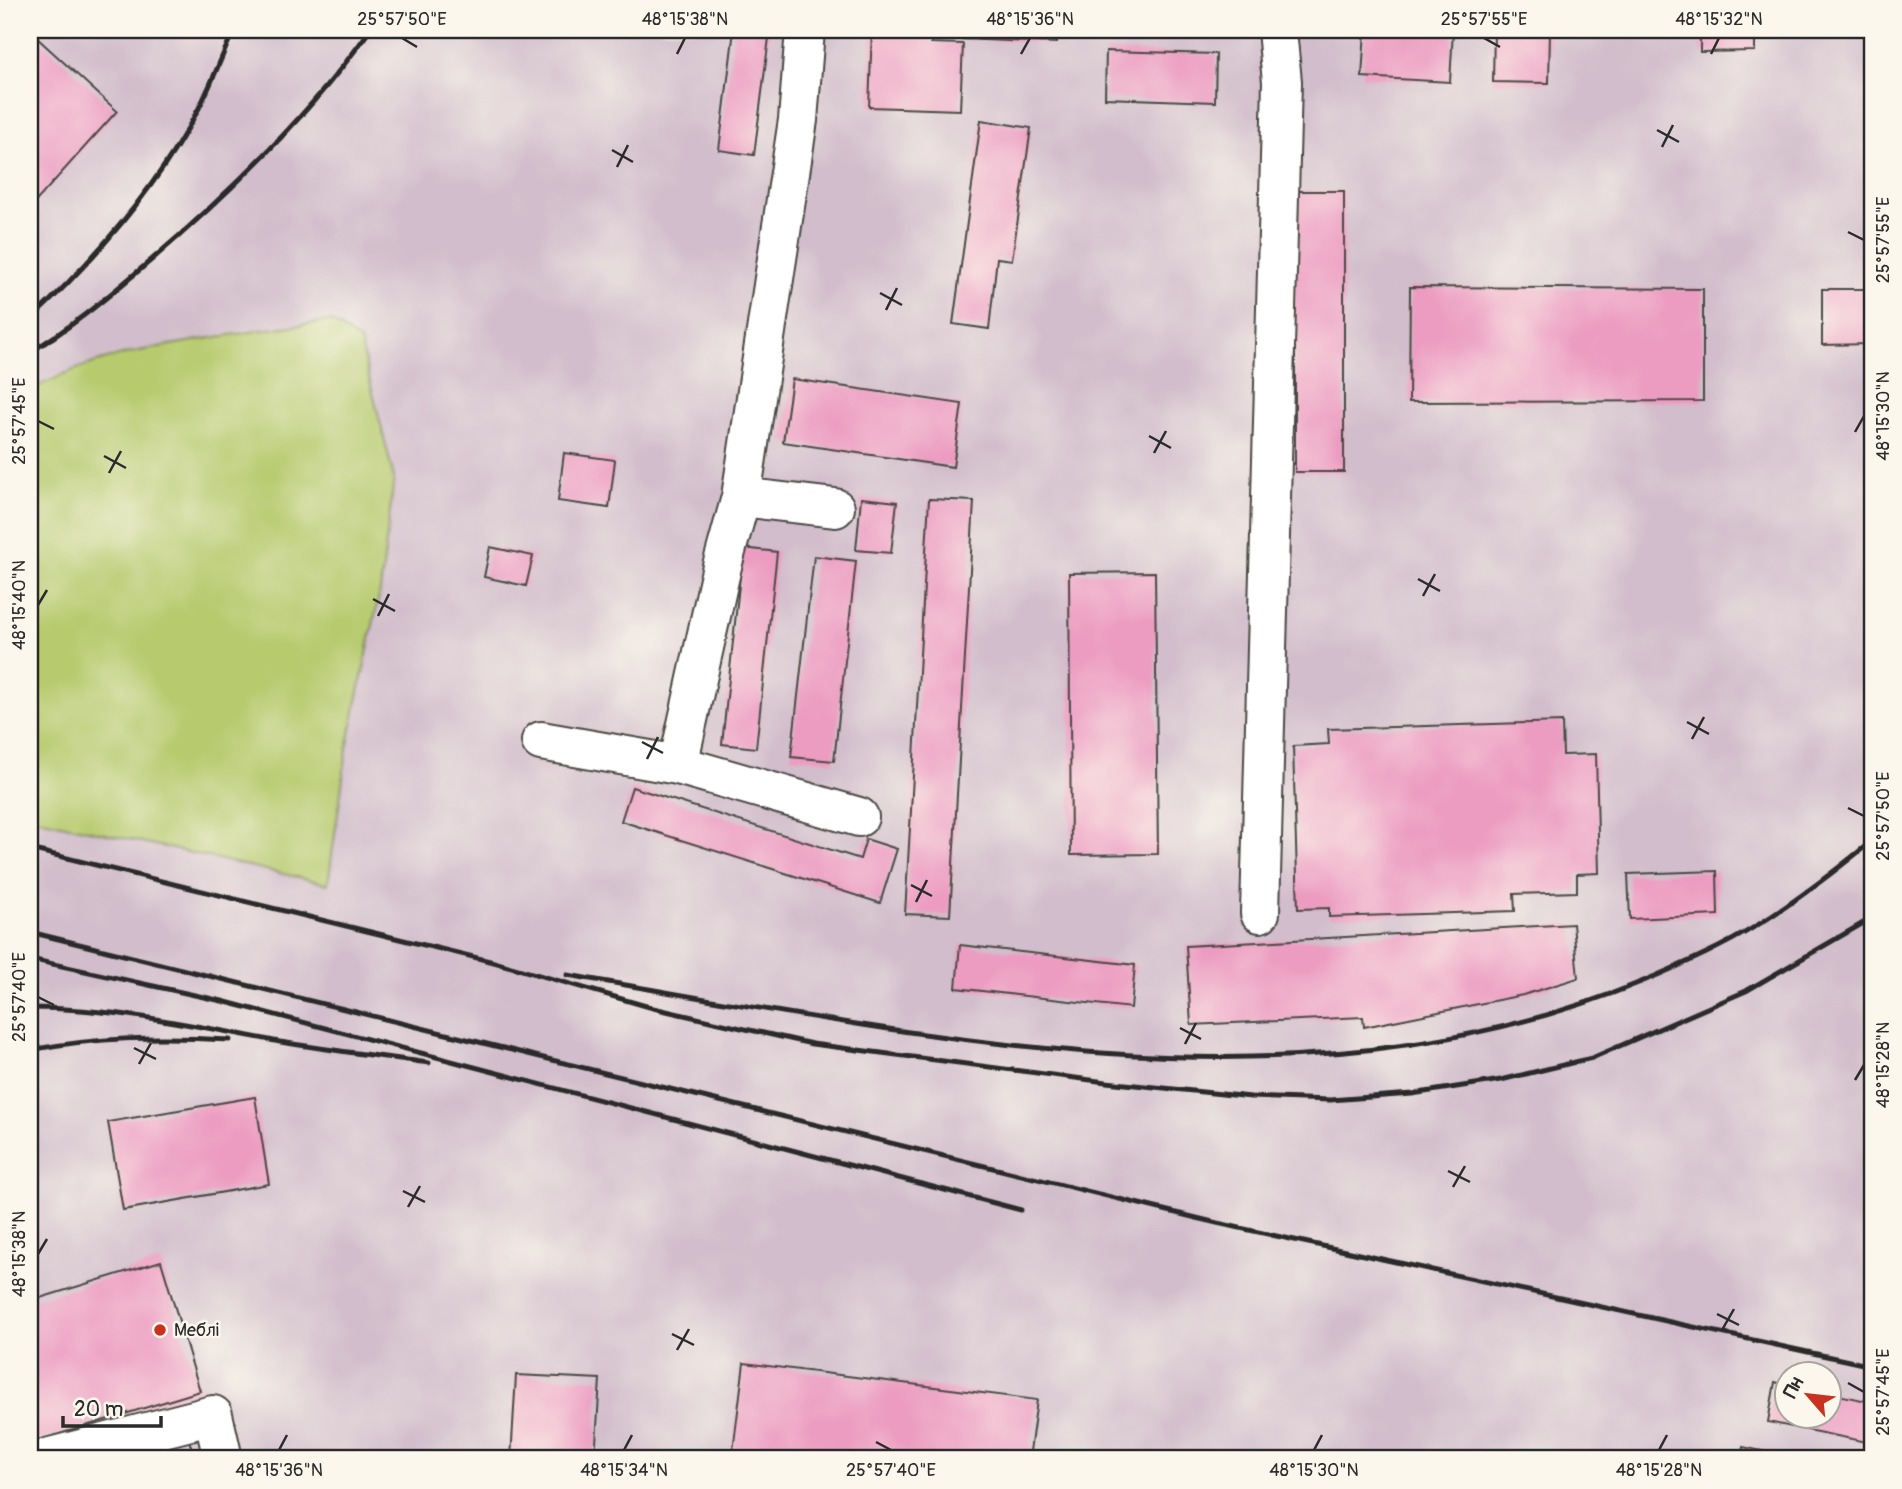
<svg xmlns="http://www.w3.org/2000/svg" width="1902" height="1489" font-family="Pangolin,sans-serif">
	<style>
		.industrial { fill: #d1bdcb; fill-rule: evenodd }
		.green { fill: #b7ca6e; stroke: #717a4c; stroke-width: 2 }
		.building { fill: #ec9cc1 }
		.lines { fill: none; stroke-linecap: round; stroke-linejoin: round }
		.minor-casing { stroke: #4a4844; stroke-width: 42 }
		.minor { stroke: #fff; stroke-width: 38 }
		.rail { stroke: #2b2b2b; stroke-width: 5 }
		.ticks { fill: none; stroke: #2b2b2b; stroke-width: 2.5 }
		.poi-dot { fill: #c8321e; stroke: #fbf7ec; stroke-width: 2.5 }
		.labels { text-anchor: middle; stroke-width: 5; stroke-linejoin: round; paint-order: stroke }
		.poi-label { font-size: 18px; fill: #2b2b2b; stroke: #fbf7ec; text-anchor: start }
		.neatline { fill: none; stroke: #2b2b2b; stroke-width: 2.5 }
		.ticks-label { font-size: 18px; text-anchor: middle; fill: #2b2b2b }
	</style>
	<rect width="100%" height="100%" fill="#fbf7ec"/>
	<filter id="ink" filterUnits="userSpaceOnUse"><feTurbulence type="fractalNoise" baseFrequency=".0143" numOctaves="2"/><feDisplacementMap in="SourceGraphic" scale="14" xChannelSelector="R" yChannelSelector="G"/><feConvolveMatrix kernelMatrix="1 2 1 2 8 2 1 2 1" color-interpolation-filters="sRGB"/></filter>
	<filter id="wash" filterUnits="userSpaceOnUse"><feTurbulence type="fractalNoise" baseFrequency=".00686" numOctaves="4" result="noise"/><feDisplacementMap in="SourceGraphic" scale="28" xChannelSelector="R" yChannelSelector="G"/><feGaussianBlur stdDeviation="1.57" result="paint"/><feColorMatrix in="noise" values="0 0 0 0 0 0 0 0 0 0 0 0 0 0 0 0 0 1.4 0 .05"/><feComposite in="paint" operator="in"/></filter>
	<g filter="url(#wash)">
		<rect width="100%" height="100%" fill="#f7e9d4"/>
		<path class="industrial" d="M30,30H1872V1459H30V817L328,883L347,749L394,478L360,341L331,321L243,331L115,355L52,377L30,391ZM1786,1374H1828V1416H1786Z"/>
		<path class="green" d="M331,321L360,341L394,478L380,591L347,749L328,884L30,817V391C77,363 129,352 182,343C232,334 281,327 331,321Z"/>
		<g id="blocks">
			<path class="building" d="M734,30H770L754,155L719,150Z
				M872,30H931V43L963,44L960,110L869,107Z
				M936,30H1057V43L936,38Z
				M1365,30H1453L1450,82L1362,77Z
				M1494,30H1550L1549,83L1493,82Z
				M1700,30H1755V51L1700,52Z
				M36,37L117,111L30,208V44Z
				M1106,51L1216,54L1215,102L1105,98Z
				M981,120L1031,128L1012,260L997,258L989,329L953,324Z
				M1295,191H1344V472H1295Z
				M1410,287L1703,289V401L1409,402Z
				M1822,289H1872V344L1822,345Z
				M792,379L962,404L953,467L783,442Z
				M564,453L615,460L609,508L558,501Z
				M861,498L897,502L891,553L856,550Z
				M929,499L974,501L950,916L905,914Z
				M490,547L533,556L526,586L484,577Z
				M743,548L777,552L756,748L722,744Z
				M814,556L856,561L834,761L791,757Z
				M1155,572L1158,854L1071,855L1069,573Z
				M1562,722L1563,755L1596,754L1599,873L1577,874V892L1514,894L1515,911L1329,917V908L1298,909L1293,746L1329,744L1328,729Z
				M632,787L860,859L866,839L897,849L880,903L621,821Z
				M1717,871L1718,915L1630,919L1628,874Z
				M1573,924L1578,978L1523,995L1364,1027L1363,1017L1191,1025L1186,946Z
				M960,945L1135,965L1131,1008L956,988Z
				M255,1097L269,1184L123,1210L108,1122Z
				M161,1261L200,1391L30,1443V1301Z
				M744,1363L1037,1400L1029,1459H732Z
				M516,1375L600,1379L595,1459H511Z
				M1775,1382L1786,1385V1416H1828V1393L1872,1402V1443L1768,1422Z
				M189,1441L196,1459H129Z
				M1743,1447L1795,1458V1459H1741Z"/>
		</g>
	</g>
	<g filter="url(#ink)">
		<use href="#blocks" fill-opacity="0" stroke="#4a4844" stroke-width="2"/>
		<g class="lines">
			<g class="minor-casing">
				<path id="minor" d="M741,497L798,120L805,30
					M835,508L741,497L722,566L678,765L859,817
					M541,741L678,765
					M1260,913L1282,82L1277,30
					M43,1459L213,1415L223,1459"/>
			</g>
			<use href="#minor" class="minor"/>
			<path class="rail" d="M30,320C95,259 157,188 199,108C212,83 222,55 234,30
				M30,352C73,327 111,294 149,262C230,193 308,117 370,30
				M30,849L494,962L653,1008L812,1044L1106,1082L1251,1097L1330,1100L1412,1094L1501,1080L1592,1058L1746,991L1872,918
				M30,932L1217,1223L1872,1366
				M30,959L222,1001L1021,1210
				M567,975C920,1034 1301,1124 1646,980C1683,964 1721,948 1756,926C1797,901 1835,871 1872,841
				M30,1008C115,1008 197,1026 280,1042C329,1050 380,1056 429,1063
				M30,1050C97,1037 161,1036 230,1040"/>
		</g>
	</g>
	<path class="ticks" d="M402,38L417,47M1484,38L1500,47M677,54L685,38M1021,54L1030,38M1711,54L1719,38M1657,130L1679,142M1662,147L1673,125M612,150L633,162M617,167L628,145M1848,232L1864,240M880,293L902,305M886,310L897,288M38,421L54,429M1855,432L1864,416M1149,436L1171,448M1154,453L1166,431M104,456L126,468M109,473L121,451M1418,579L1440,591M1423,596L1435,574M373,599L395,611M38,605L47,590M378,616L389,594M1687,722L1709,734M1692,739L1704,717M642,742L663,753M647,759L658,737M1848,808L1864,816M911,885L932,896M916,902L927,880M38,997L54,1005M1180,1028L1201,1039M1185,1044L1196,1023M134,1048L156,1059M139,1064L151,1043M1855,1080L1864,1065M1448,1171L1470,1182M1453,1187L1465,1166M403,1191L425,1202M408,1207L420,1186M38,1254L47,1239M1717,1314L1739,1325M1722,1330L1734,1309M672,1334L694,1345M677,1350L689,1329M1848,1383L1864,1392M876,1442L891,1450M279,1450L287,1435M624,1450L632,1435M1314,1450L1322,1435M1659,1450L1667,1435"/>
	<circle class="poi-dot" cx="160" cy="1330" r="7"/>
	<g class="labels">
		<g class="poi-label">
			<text x="174" y="1336">Меблі</text>
		</g>
	</g>
	<rect width="1902" height="1489" fill="none" stroke="#fbf7ec" stroke-width="77"/>
	<g transform="translate(1808 1395) rotate(298)"><circle r="33" fill="#fbf7ec" stroke="#a8a59f" stroke-width="2"/>
	<path d="M0-5L12 26L0 18L-12 26Z" fill="#c8321e"/>
	<text y="-10" font-size="19" font-weight="bold" text-anchor="middle" fill="#2b2b2b">Пн</text>
	</g>
	<path d="M63 1416v10h98v-10" fill="none" stroke="#2b2b2b" stroke-width="3.5"/>
	<text x="74" y="1416" font-size="21" fill="#2b2b2b" stroke="#fbf7ec" stroke-width="5" paint-order="stroke">20 m</text>
	<rect x="38" y="38" width="1826" height="1412" class="neatline"/>
	<g class="ticks-label">
		<text x="402" y="25">25°57'50"E</text>
		<text x="685" y="25">48°15'38"N</text>
		<text x="1030" y="25">48°15'36"N</text>
		<text x="1484" y="25">25°57'55"E</text>
		<text x="1719" y="25">48°15'32"N</text>
		<text transform="translate(1883 240) rotate(-90)" y="6">25°57'55"E</text>
		<text transform="translate(1883 416) rotate(-90)" y="6">48°15'30"N</text>
		<text transform="translate(19 421) rotate(-90)" y="6">25°57'45"E</text>
		<text transform="translate(19 605) rotate(-90)" y="6">48°15'40"N</text>
		<text transform="translate(1883 816) rotate(-90)" y="6">25°57'50"E</text>
		<text transform="translate(19 997) rotate(-90)" y="6">25°57'40"E</text>
		<text transform="translate(1883 1065) rotate(-90)" y="6">48°15'28"N</text>
		<text transform="translate(19 1254) rotate(-90)" y="6">48°15'38"N</text>
		<text transform="translate(1883 1392) rotate(-90)" y="6">25°57'45"E</text>
		<text x="279" y="1476">48°15'36"N</text>
		<text x="624" y="1476">48°15'34"N</text>
		<text x="891" y="1476">25°57'40"E</text>
		<text x="1314" y="1476">48°15'30"N</text>
		<text x="1659" y="1476">48°15'28"N</text>
	</g>
</svg>
